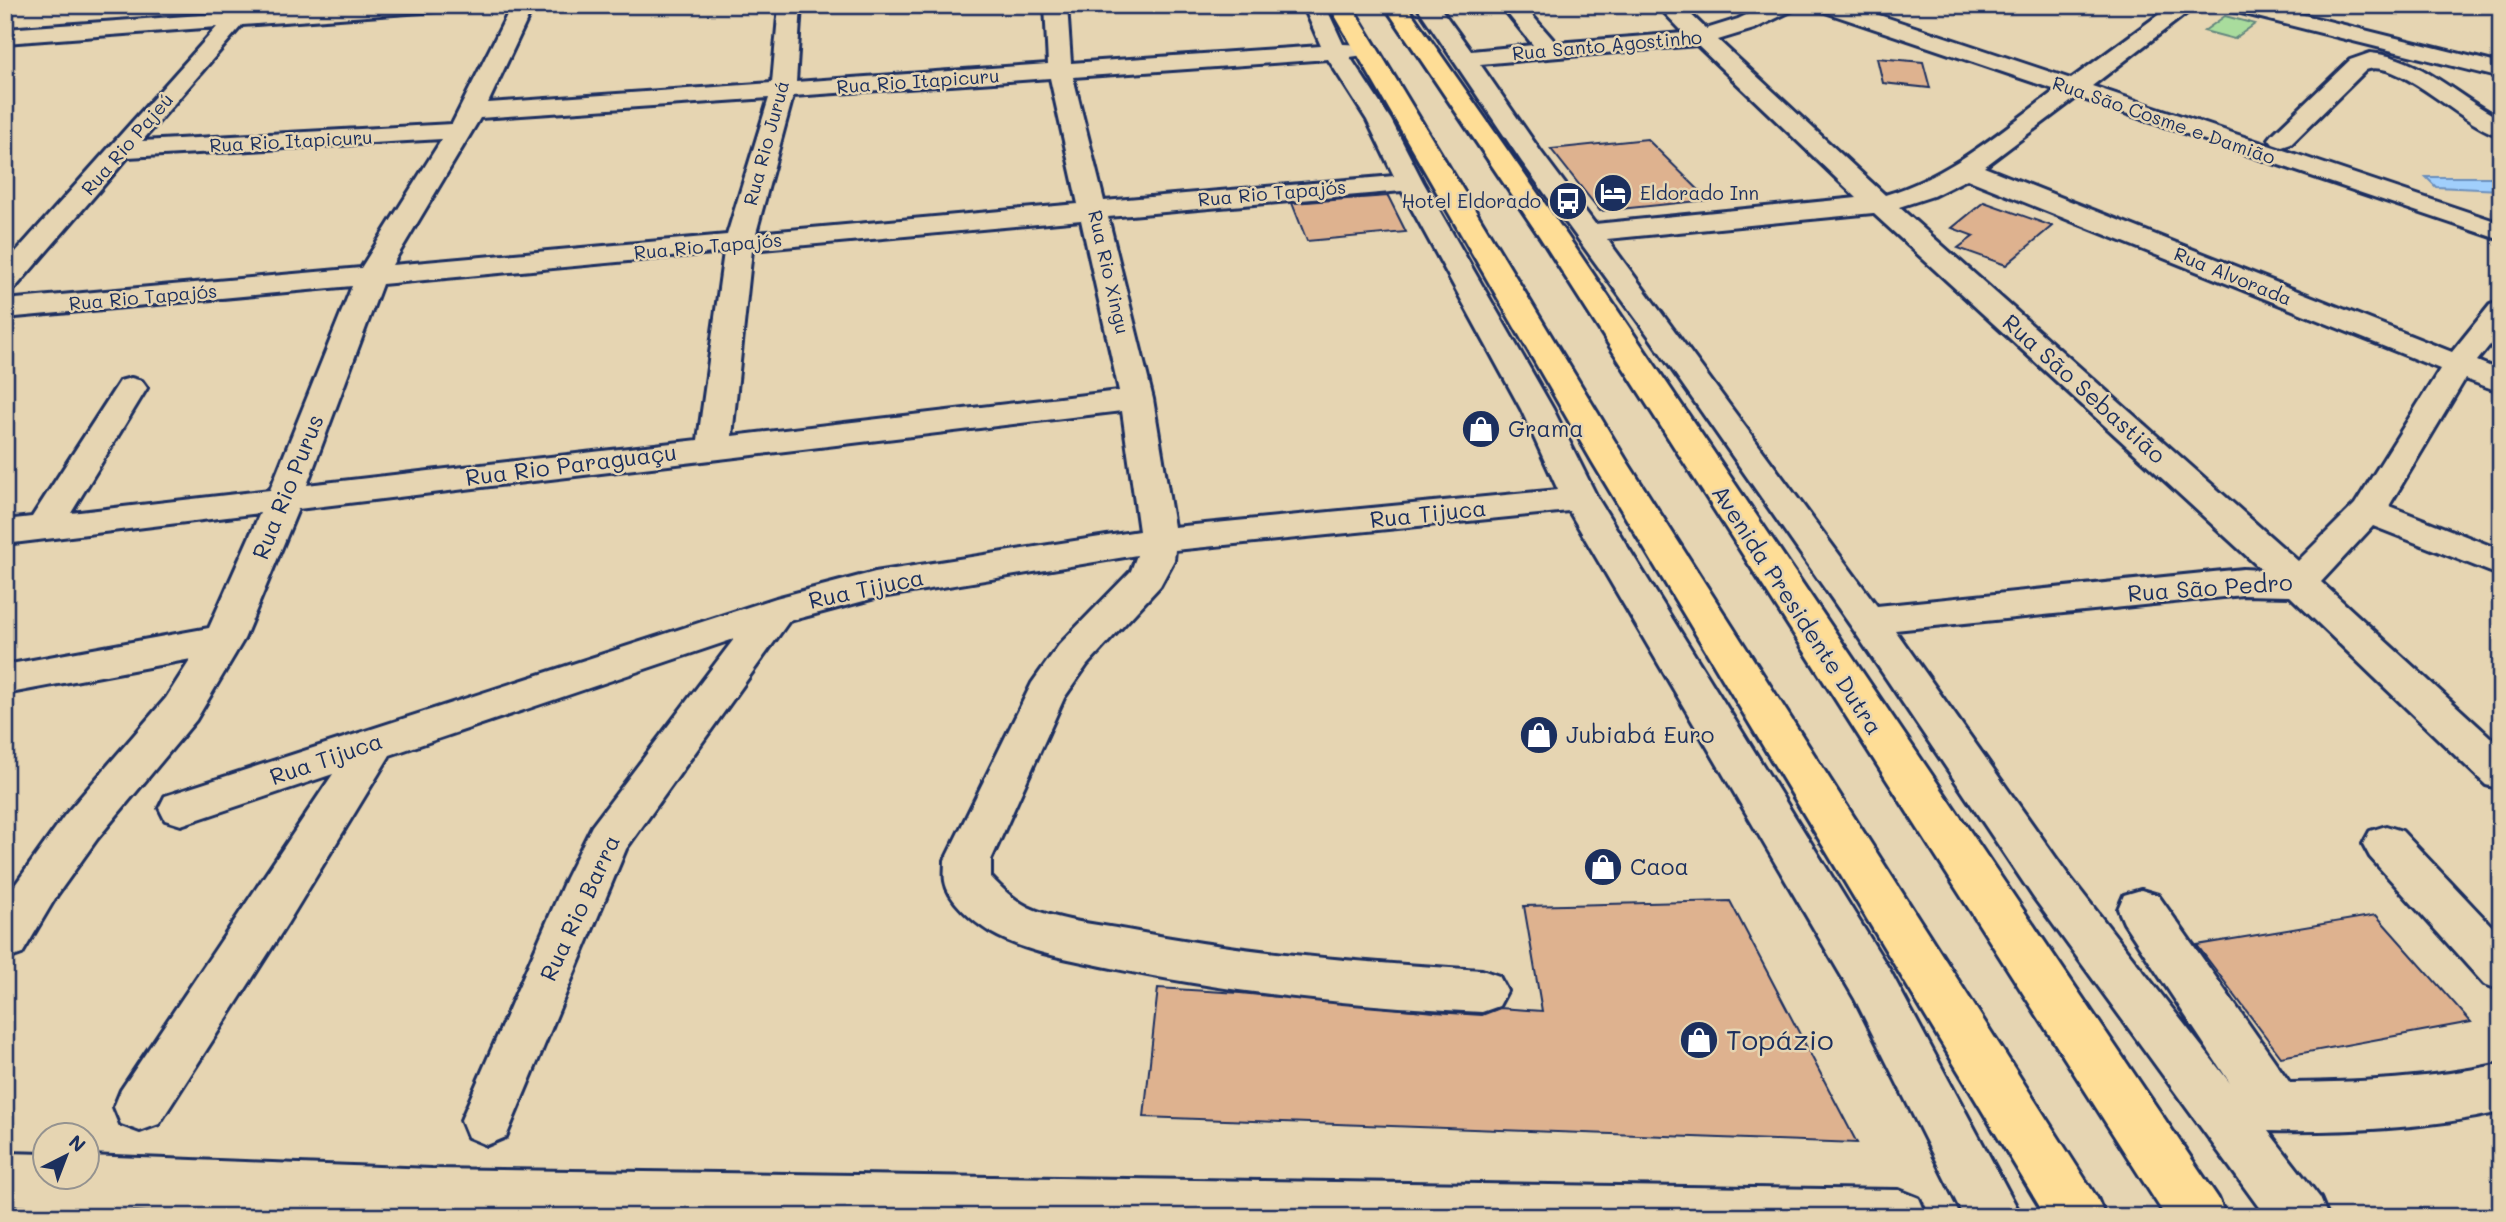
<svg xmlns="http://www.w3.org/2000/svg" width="2506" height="1222" font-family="Mali,sans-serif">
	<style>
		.green { fill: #a9dc9d; stroke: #62867e; stroke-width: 2 }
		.water { fill: #a1cffc; stroke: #6b8fbd; stroke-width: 2 }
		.building { fill: #deb28f; stroke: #1b2f5e; stroke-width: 2 }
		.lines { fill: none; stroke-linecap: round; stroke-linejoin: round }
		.minor-casing { stroke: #1b2f5e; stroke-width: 6 }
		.highway-casing { stroke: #1b2f5e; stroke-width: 6 }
		.minor { fill: #e6d5b2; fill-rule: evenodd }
		.highway { fill: #fedd96; fill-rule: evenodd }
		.labels { text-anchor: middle; stroke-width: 5; stroke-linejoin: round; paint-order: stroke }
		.far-street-label { font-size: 19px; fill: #1b2f5e; stroke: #e6d5b2 }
		.far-poi-label { font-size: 19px; fill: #1b2f5e; stroke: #e6d5b2; text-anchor: start }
		.street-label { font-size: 23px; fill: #1b2f5e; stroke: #e6d5b2 }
		.poi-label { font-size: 23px; fill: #1b2f5e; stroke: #e6d5b2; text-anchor: start }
		.near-poi-label { font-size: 28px; fill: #1b2f5e; stroke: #e6d5b2; text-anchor: start }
	</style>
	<rect width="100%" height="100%" fill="#e6d5b2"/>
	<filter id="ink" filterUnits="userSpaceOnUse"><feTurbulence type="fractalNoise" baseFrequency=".0143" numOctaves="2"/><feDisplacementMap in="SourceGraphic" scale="14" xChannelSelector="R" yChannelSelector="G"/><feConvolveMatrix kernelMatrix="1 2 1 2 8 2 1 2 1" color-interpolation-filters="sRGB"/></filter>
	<g filter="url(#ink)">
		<path class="green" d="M2225,16L2255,24L2234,39L2204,31Z"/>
		<path class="water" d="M2426,177H2501V190L2436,187Z"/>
		<path class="building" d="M1877,58L1923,62L1930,88L1883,83Z
			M1647,139L1709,200L1600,211L1551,149Z
			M1388,196L1406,232L1307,241L1292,203Z
			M1984,202L2052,226L2006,265L1958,248L1974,236L1952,228Z
			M1730,901L1857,1143L1144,1117L1158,988L1240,993L1435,1012L1482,1015L1500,1008L1542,1011L1524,906Z
			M2376,915L2471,1022L2281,1057L2197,945Z"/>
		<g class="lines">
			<g class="minor-casing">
				<path id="minor" d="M237,5H252L254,12L342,5H447L444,10L436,11L242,25L142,141L452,124L512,5H534L488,103L772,83L779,5H801L796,82L1048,64L1045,5H1067L1071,63L1321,46L1303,5H1325L1343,44L1364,45L1367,50L1364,55L1350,57L1391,120L1423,182L1553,409L1598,499L1889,969L2022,1217H1964L1855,999L1569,511L1175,550L1174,560L1160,586L1087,665L1064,698L991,860V877C1002,889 1014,900 1028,907C1058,921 1095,924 1127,930C1244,953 1363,963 1482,970L1499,976L1507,991L1499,1006L1482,1012C1356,1006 1231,993 1107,967C1069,959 1024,952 990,932C974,922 948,901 945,881C944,875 945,867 945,860L1032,683L1059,645L1131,571L1137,555L875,598L789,621L626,849L506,1137L487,1145L468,1137L461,1120L566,878L592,826L734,639L390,755L287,924L159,1124L140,1131L121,1124L114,1107L121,1090L333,774L181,825L165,820L159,808L165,796L776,598L875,572L1139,531L1122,411L298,509L244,639L196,720L97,839L57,895L22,954L5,960V899L65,815L166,698L191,659L5,694V665L209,628L260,513L5,544V520L32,517L120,381L131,378L142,381L147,388L71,513L270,490L352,286L5,318V300L361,268L442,139L128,157L15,288L5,291V264L217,27L5,43V29L229,13ZM1328,59L1367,120L1394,176L1104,201L1073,77ZM1050,78L1078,204L756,233L793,96ZM769,98L727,235L392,265L480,118ZM1402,191L1521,409L1558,490L1174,527L1153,399L1108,217ZM1081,220L1119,391L732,436L752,250ZM724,252L698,440L307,485L382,284Z
					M1416,5H1438L1471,51L1533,45L1504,9L1507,5H1523L1556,43L1684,33L1657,5H1681L1706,29L1738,19L1767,5H1796L1793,10L1754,29L1718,40L1885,195C1950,176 2002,130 2056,90L1819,10L1816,5H1849L2071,79L2172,5H2197L2092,86L2501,223V240L2077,97L1984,167L2452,352L2490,305L2501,302V331L2477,361L2501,371V392L2465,379L2389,506L2501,550V576L2373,526L2321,582L2501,747V789L2486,785L2290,596L2243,595L1895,630L2066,872L2230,1083L2124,923L2118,909L2124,895L2141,890L2158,895L2290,1083C2361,1082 2431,1079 2501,1064V1112C2424,1129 2347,1132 2268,1131L2320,1198L2328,1217H2266L2034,898L1853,629L1648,335L1522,162ZM1697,45L1857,198L1595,224L1541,152L1480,64ZM1967,179L2440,369L2355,504L2298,561L1899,207L1933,196ZM1873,213L2262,570L2243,569L1877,606L1607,239Z
					M2226,5H2264L2501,64V78L2229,10Z
					M2370,53C2422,57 2456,97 2501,119V136C2465,128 2398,56 2366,70L2291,144L2282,147L2273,144L2269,139L2273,134L2350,60Z
					M2386,826L2402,831L2501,936V990L2484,984L2370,857L2363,844L2370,831Z
					M5,1153L46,1154V1176H88V1156L432,1169L1899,1190L1919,1198L1927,1217H285L5,1205Z"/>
			</g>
			<g class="highway-casing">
				<path id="highway" d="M1329,5H1351L1628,463L2097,1198L2105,1217H2046L1593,463Z
					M1384,5H1406L1568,237L2218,1198L2226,1217H2166L1540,237Z"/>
			</g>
			<use href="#minor" class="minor"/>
			<use href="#highway" class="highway"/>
		</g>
	</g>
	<defs>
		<g id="hotel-disc" transform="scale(2.0125)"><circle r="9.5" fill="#1b2f5e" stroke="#e6d5b2"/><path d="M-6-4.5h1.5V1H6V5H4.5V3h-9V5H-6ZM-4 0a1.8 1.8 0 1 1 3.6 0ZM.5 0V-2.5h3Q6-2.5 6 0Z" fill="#fff"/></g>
		<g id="bus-disc" transform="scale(2.0125)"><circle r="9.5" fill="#1b2f5e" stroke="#e6d5b2"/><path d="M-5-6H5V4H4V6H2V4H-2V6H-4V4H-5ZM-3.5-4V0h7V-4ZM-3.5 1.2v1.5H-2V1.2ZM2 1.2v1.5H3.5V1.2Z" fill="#fff"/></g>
		<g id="shop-disc" transform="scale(2.0125)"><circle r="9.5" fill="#1b2f5e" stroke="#e6d5b2"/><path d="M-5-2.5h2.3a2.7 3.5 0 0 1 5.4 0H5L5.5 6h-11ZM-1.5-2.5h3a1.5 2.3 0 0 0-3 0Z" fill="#fff"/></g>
	</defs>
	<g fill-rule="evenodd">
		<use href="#hotel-disc" x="1613" y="193"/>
		<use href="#bus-disc" x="1568" y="201"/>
		<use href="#shop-disc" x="1481" y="429"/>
		<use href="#shop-disc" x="1539" y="735"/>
		<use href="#shop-disc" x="1603" y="867"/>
		<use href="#shop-disc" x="1699" y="1040"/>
	</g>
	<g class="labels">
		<g class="far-street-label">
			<text transform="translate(1607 45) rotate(-5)" y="7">Rua Santo Agostinho</text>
			<text transform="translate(918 81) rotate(-4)" y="7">Rua Rio Itapicuru</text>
			<text transform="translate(2164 120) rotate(19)" y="7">Rua São Cosme e Damião</text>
			<text transform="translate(291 141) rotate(-3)" y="7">Rua Rio Itapicuru</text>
			<text transform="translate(766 143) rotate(-75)" y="7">Rua Rio Juruá</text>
			<text transform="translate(127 144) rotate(-49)" y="7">Rua Rio Pajeú</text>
			<text transform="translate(1272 193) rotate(-5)" y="7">Rua Rio Tapajós</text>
			<text transform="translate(708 246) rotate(-5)" y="7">Rua Rio Tapajós</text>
			<text transform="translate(1109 272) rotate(77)" y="7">Rua Rio Xingu</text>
			<text transform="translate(2233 276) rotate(22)" y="7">Rua Alvorada</text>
			<text transform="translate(143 297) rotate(-5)" y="7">Rua Rio Tapajós</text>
		</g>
		<g class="far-poi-label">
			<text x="1640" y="200">Eldorado Inn</text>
			<text x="1541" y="208" text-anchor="end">Hotel Eldorado</text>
		</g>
		<g class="street-label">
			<text transform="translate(2084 389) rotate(42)" y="8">Rua São Sebastião</text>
			<text transform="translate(571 465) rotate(-7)" y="8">Rua Rio Paraguaçu</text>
			<text transform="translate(288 487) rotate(-68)" y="8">Rua Rio Purus</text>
			<text transform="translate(1428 514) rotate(-6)" y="8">Rua Tijuca</text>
			<text transform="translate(2210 588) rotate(-4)" y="8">Rua São Pedro</text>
			<text transform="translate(866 589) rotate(-12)" y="8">Rua Tijuca</text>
			<text transform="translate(1797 610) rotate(57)" y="8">Avenida Presidente Dutra</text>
			<text transform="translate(326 759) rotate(-19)" y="8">Rua Tijuca</text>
			<text transform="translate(580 908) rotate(-65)" y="8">Rua Rio Barra</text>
		</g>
		<g class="poi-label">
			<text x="1508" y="437">Grama</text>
			<text x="1566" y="743">Jubiabá Euro</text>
			<text x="1630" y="875">Caoa</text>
		</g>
		<g class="near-poi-label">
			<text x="1726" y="1050">Topázio</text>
		</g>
	</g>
	<rect width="2506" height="1222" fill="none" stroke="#e6d5b2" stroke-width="28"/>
	<rect x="14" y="14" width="2478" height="1194" fill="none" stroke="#1b2f5e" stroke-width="2.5" filter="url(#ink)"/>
	<g transform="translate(66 1156) rotate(42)"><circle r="33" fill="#e6d5b2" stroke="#959390" stroke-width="2"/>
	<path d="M0-5L12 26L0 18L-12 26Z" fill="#1b2f5e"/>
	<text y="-10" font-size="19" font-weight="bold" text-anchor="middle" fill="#1b2f5e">N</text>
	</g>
</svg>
